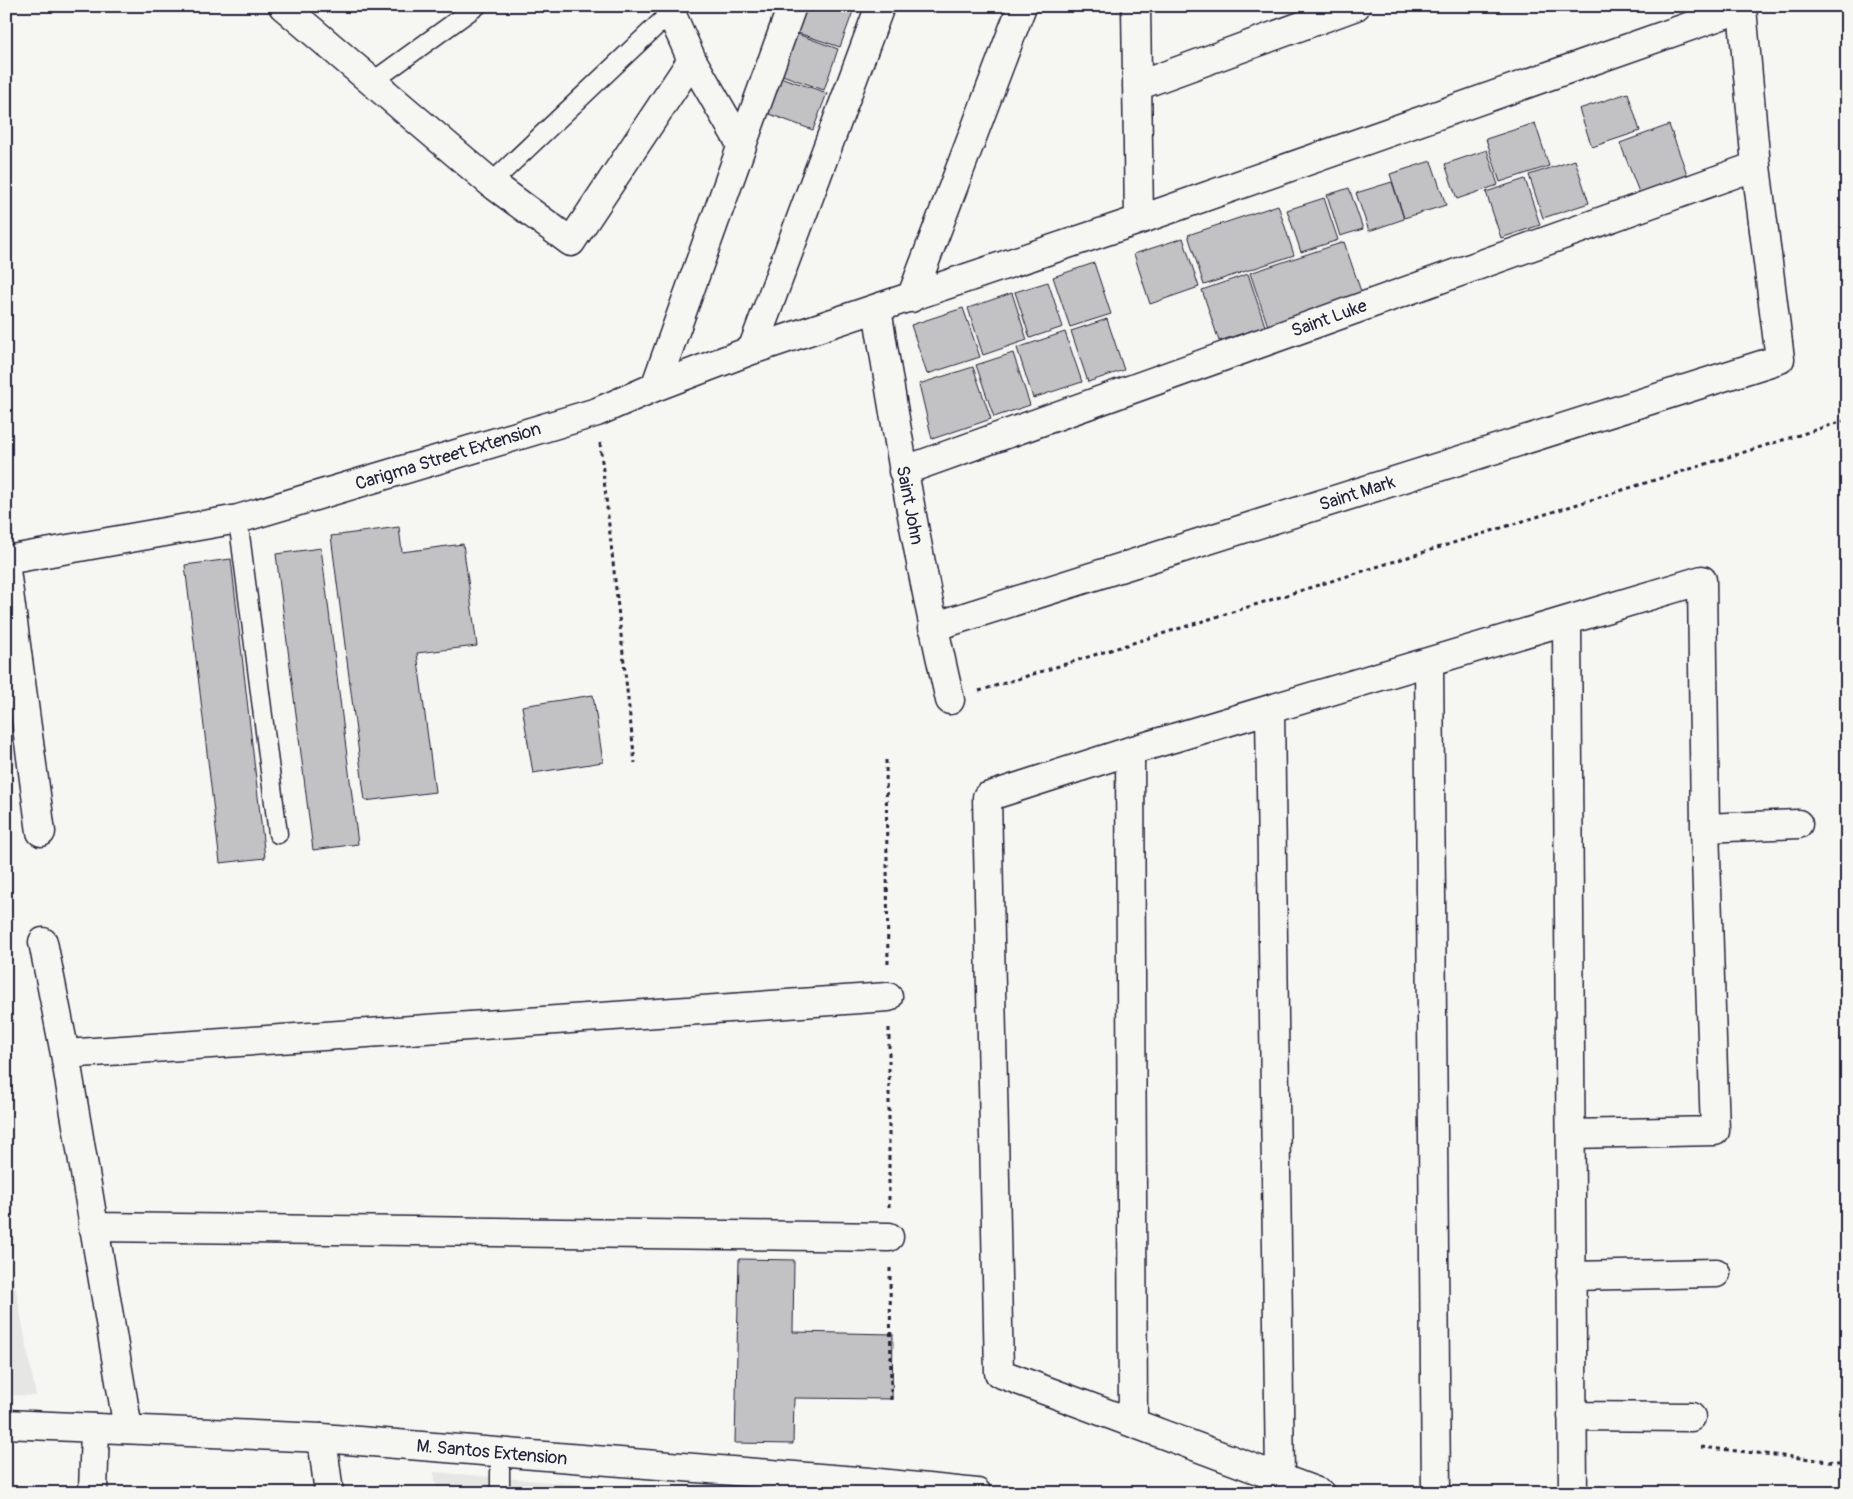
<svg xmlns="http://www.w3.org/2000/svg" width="1853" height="1499" font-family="Pangolin,sans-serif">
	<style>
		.built { fill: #e6e6e4 }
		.building { fill: #c2c2c4; stroke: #22223b }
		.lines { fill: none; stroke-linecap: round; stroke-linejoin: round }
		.lane-casing { stroke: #22223b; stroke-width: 21 }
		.street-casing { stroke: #22223b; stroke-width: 31 }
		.secondary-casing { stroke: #22223b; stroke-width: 31 }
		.path { stroke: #22223b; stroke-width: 3; stroke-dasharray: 4 4; stroke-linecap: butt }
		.lane { stroke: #f6f6f2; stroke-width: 18 }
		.street { stroke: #f6f6f2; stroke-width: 28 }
		.secondary { stroke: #f6f6f2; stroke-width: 28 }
		.labels { text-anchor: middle; stroke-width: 5; stroke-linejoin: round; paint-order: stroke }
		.street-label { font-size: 18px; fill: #22223b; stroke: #f6f6f2 }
	</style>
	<rect width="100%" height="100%" fill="#f6f6f2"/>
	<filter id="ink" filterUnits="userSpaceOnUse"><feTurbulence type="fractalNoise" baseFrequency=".02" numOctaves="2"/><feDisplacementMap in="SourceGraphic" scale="10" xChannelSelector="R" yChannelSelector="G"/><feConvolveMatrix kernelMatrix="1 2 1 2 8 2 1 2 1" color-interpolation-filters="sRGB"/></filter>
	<g filter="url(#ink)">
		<path class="built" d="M6,1237L36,1396L6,1395Z
			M434,1472L679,1493H437Z"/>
		<path class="building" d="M801,6H855L840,47L792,31Z
			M789,31L838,49L824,90L774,72Z
			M777,76L827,93L813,130L764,112Z
			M1628,93L1640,131L1592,147L1579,109Z
			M1535,123L1549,166L1500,182L1486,139Z
			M1669,125L1690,182L1642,200L1620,143Z
			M1487,150L1498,185L1457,199L1445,164Z
			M1575,160L1589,203L1543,218L1529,175Z
			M1431,161L1446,205L1404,218L1390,174Z
			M1525,179L1540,225L1501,238L1486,192Z
			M1392,182L1404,219L1369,231L1356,193Z
			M1349,188L1363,229L1340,236L1327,195Z
			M1324,198L1338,240L1301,252L1287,210Z
			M1278,205L1294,255L1204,285L1188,235Z
			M1183,238L1199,287L1150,304L1134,254Z
			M1344,242L1365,303L1271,335L1250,273Z
			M1094,263L1111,314L1070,327L1053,277Z
			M1248,274L1265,326L1219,341L1202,290Z
			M1048,282L1063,327L1030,338L1015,292Z
			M1012,293L1027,340L983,355L968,308Z
			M963,308L980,357L927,374L911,325Z
			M1107,319L1124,370L1088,382L1071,331Z
			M1065,332L1082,382L1033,398L1017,348Z
			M1013,353L1030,405L994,417L976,365Z
			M973,367L991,419L932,439L919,384Z
			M399,527L402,552L463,544L477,646L417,653L435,792L365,801L331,536Z
			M321,548L358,844L313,850L276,554Z
			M231,559L265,858L220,863L185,565Z
			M593,695L603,762L533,773L522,706Z
			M739,1259L794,1260L793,1332L893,1334L892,1399L794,1398L793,1444L735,1443Z"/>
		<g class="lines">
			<g class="lane-casing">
				<path id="lane" d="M372,82L477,6
					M491,183L670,13
					M238,519L278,834
					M500,1453V1493"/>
			</g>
			<g class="street-casing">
				<path id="street" d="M283,6L491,183L571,242L692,60
					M668,6L692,60L742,146
					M1136,6L1139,220
					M1137,86L1356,6
					M911,298L1022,6
					M877,309C898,440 920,571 950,700
					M752,350L880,6
					M655,387L792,6
					M903,471L1756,166
					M6,560L238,519L597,412L655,387L752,350L1139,220L1742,8L1756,166L1780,359L933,627
					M6,570L41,832
					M1567,621L1573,1493
					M1429,662L1436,1493
					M1270,710L1280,1479L1289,1491
					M1130,751L1133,1423
					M1705,828L1798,824
					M43,942L65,1054L128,1429
					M65,1054L888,997
					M93,1227L889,1237
					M1571,1276L1716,1273
					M1572,1416L1691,1417
					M322,1438L329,1493
					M93,1493L95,1428
					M1320,1493L999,1373L987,797L1130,751L1702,580L1705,828L1715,1131L1571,1134"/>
			</g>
			<g class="secondary-casing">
				<path id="secondary" d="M6,1424L322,1438L869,1482L977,1493"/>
			</g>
			<path class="path" d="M600,443L635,763
				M979,691L1847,420
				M886,760L888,967
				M889,1028V1207
				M890,1268L891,1400
				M1701,1447L1847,1463"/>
			<use href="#lane" class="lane"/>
			<use href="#street" class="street"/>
			<use href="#secondary" class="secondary"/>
		</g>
	</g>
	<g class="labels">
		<g class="street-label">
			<text transform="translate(1329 318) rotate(-20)" y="6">Saint Luke</text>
			<text transform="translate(448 456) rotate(-17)" y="6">Carigma Street Extension</text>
			<text transform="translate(1357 493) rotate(-18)" y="6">Saint Mark</text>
			<text transform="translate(910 505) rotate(79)" y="6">Saint John</text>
			<text transform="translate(492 1452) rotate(5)" y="6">M. Santos Extension</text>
		</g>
	</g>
	<rect width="1853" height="1499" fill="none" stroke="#f6f6f2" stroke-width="25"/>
	<rect x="12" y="12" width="1828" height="1474" fill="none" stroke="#22223b" stroke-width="2" filter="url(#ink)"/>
</svg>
